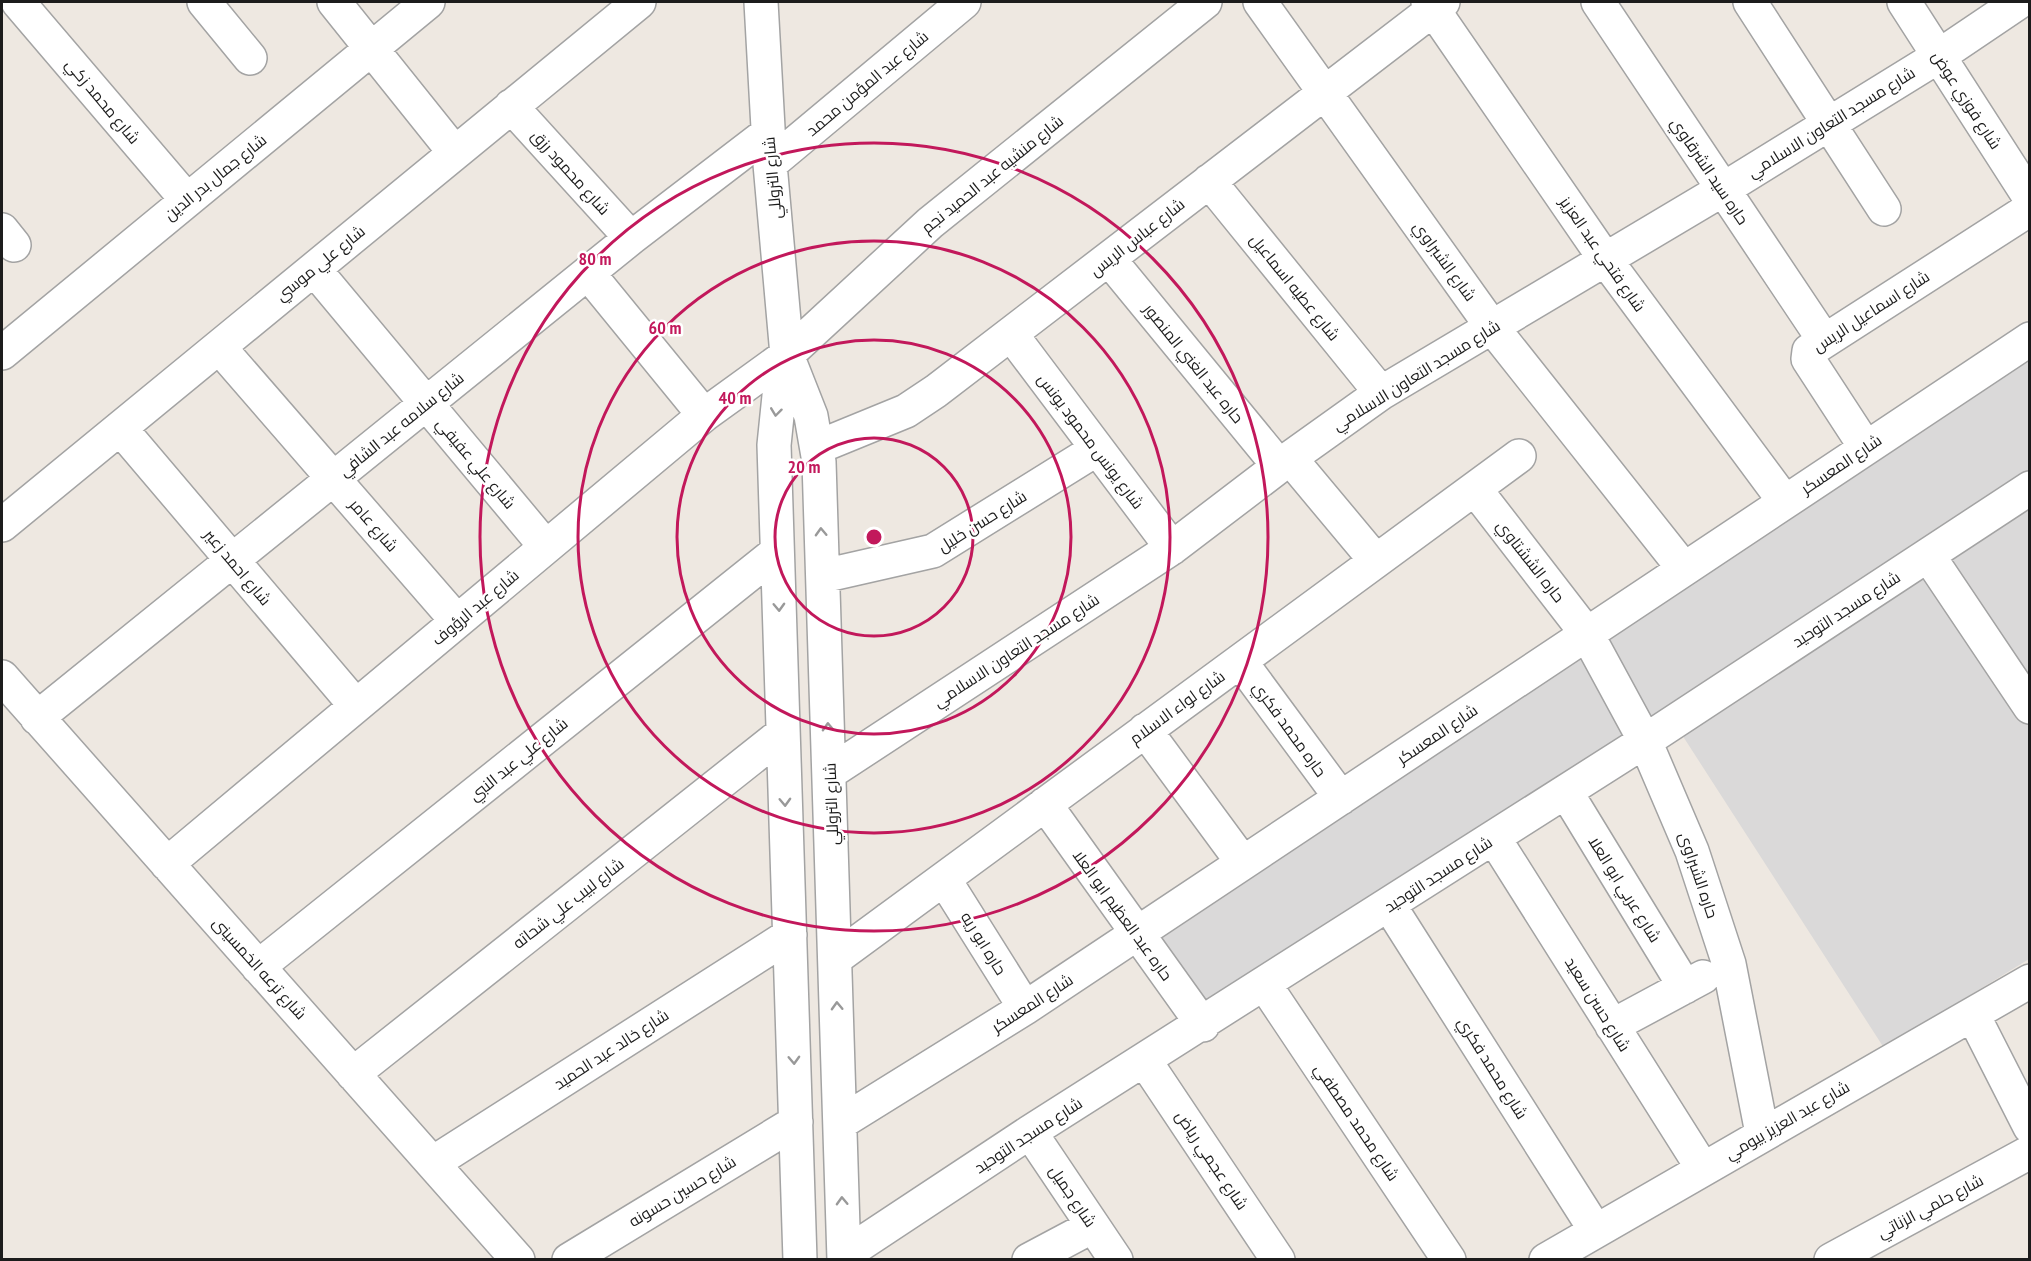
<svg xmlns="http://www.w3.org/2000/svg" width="2031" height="1261" font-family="'PT Sans Narrow',Cairo,sans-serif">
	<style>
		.residential { fill: #dad9d9 }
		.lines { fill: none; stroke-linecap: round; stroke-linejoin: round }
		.minor-casing { stroke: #a3a3a3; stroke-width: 36 }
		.minor { stroke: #fff; stroke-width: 33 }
		.oneway { stroke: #999 }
		.ring { fill: none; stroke: #c2185b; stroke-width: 3 }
		.labels { text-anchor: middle; stroke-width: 5; stroke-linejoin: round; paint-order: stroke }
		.street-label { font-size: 16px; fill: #1c1c1c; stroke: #fff }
		.centre { fill: #c2185b; stroke: #fff; stroke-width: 3 }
		.ring-label { font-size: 18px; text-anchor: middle; font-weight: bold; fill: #c2185b; stroke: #fff; stroke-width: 5; stroke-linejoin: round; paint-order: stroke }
	</style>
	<rect width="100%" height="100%" fill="#eee8e1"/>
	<path class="residential" d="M2029,358V959L1884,1048L1666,710L1194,1014L1152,937Z"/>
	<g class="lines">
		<g class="minor-casing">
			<path id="minor" d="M18,2L187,200
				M204,2L250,58
				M334,2L455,153
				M761,2L770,164L787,355L811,416L819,462L844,1260
				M1260,2L1492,327L1684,569
				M1428,2L1605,259L1785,502
				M1598,2L1824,340
				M1750,2L1884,209
				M1904,2L2030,198
				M511,106L631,238
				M770,164L964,2
				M1209,181L1381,393
				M2,230L14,245
				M1109,259L1279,466
				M314,269L546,547
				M588,273L704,415
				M1011,334L1172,548
				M219,347L457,621
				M2,353L428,2
				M787,355L779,396L774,445L800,1260
				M120,428L356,706
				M818,447L906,411L936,391L1443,2
				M1866,448L1808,359L1809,351L2030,209
				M1290,458L1376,561
				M1475,489L1587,634L1645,741L1692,851L1729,964L1762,1133
				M2,525L639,2
				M1928,555L2030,707
				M823,576L933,551L1097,449
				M1240,661L1341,798
				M2,677L518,1260
				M37,718L631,238L768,133
				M1145,730L1243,863
				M829,773L1172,548L1290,458L1381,393L1722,190L1939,56L2019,2
				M1566,792L1685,987
				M1045,804L1203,1025
				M1494,838L1703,1169
				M167,864L704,415L787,355L930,223L1205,2
				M944,879L1025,1008
				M1389,905L1596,1231
				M836,958L1519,456
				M258,967L777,552
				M1265,985L1449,1260
				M1973,1015L2030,1127
				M1612,1026L1703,977
				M1145,1061L1278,1260
				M353,1074L783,733
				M840,1123L1025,1008L2030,339
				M1030,1132L1116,1260
				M433,1163L790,935
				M844,1255L1030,1132L1645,741L2030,488
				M569,1260L796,1122
				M1029,1260L1093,1226
				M1546,1260L2030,981
				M1831,1260L2030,1152"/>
		</g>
		<use href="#minor" class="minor"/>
	</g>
	<defs><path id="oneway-chevron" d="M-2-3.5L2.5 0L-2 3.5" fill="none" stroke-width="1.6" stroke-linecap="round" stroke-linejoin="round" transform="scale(1.5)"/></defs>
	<g class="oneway">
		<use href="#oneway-chevron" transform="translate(776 412) rotate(97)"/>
		<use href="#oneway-chevron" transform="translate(821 532) rotate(-92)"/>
		<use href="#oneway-chevron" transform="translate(779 607) rotate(88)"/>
		<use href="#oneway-chevron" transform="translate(828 727) rotate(-92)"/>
		<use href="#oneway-chevron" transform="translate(785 802) rotate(88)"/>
		<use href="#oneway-chevron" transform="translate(837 1006) rotate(-92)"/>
		<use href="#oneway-chevron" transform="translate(794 1060) rotate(88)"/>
		<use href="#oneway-chevron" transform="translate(842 1201) rotate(-92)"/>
	</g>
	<g class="ring">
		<circle cx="874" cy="537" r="99"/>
		<circle cx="874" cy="537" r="197"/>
		<circle cx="874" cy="537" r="296"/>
		<circle cx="874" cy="537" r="394"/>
	</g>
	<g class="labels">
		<g class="street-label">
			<text transform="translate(867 83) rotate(-40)" y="6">شارع عبد المؤمن محمد</text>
			<text transform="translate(1967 100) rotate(57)" y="6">شارع فوزي عوض</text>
			<text transform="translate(103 101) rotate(50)" y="6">شارع محمد زكي</text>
			<text transform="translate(1831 122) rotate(-32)" y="6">شارع مسجد التعاون الاسلامي</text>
			<text transform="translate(1710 171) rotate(56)" y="6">حاره سيد الشرقاوي</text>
			<text transform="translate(571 172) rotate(48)" y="6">شارع محمود رزق</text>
			<text transform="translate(992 174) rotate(-39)" y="6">شارع منشيه عبد الحميد نجم</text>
			<text transform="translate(215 177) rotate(-39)" y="6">شارع جمال بدر الدين</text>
			<text transform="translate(772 178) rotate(-95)" y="6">شارع التروللي</text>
			<text transform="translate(1137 237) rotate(-38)" y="6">شارع عباس الريس</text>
			<text transform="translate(1603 254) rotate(55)" y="6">شارع فتحي عبد العزيز</text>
			<text transform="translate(1445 261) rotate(54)" y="6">شارع الشبراوي</text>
			<text transform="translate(320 263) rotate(-39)" y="6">شارع علي موسي</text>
			<text transform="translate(1295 287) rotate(51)" y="6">شارع عطيه اسماعيل</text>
			<text transform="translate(1871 311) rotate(-33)" y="6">شارع اسماعيل الريس</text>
			<text transform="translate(1194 363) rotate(51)" y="6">حاره عبد الغني المنصور</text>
			<text transform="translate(1416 375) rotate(-32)" y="6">شارع مسجد التعاون الاسلامي</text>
			<text transform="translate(401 424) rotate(-39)" y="6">شارع سلامه عبد الشافي</text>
			<text transform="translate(1091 441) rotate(53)" y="6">شارع يونس محمود يونس</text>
			<text transform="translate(476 463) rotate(50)" y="6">شارع علي عفيفي</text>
			<text transform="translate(1841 464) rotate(-34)" y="6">شارع المعسكر</text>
			<text transform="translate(982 521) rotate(-32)" y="6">شارع حسن خليل</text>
			<text transform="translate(374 525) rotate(49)" y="6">شارع عامر</text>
			<text transform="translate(1531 561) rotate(52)" y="6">حاره الششتاوي</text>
			<text transform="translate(238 567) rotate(50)" y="6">شارع احمد زعير</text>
			<text transform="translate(475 607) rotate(-40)" y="6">شارع عبد الرؤوف</text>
			<text transform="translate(1846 609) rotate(-33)" y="6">شارع مسجد التوحيد</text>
			<text transform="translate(1016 650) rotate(-33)" y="6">شارع مسجد التعاون الاسلامي</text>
			<text transform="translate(1177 707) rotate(-36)" y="6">شارع لواء الاسلام</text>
			<text transform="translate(1290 729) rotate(54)" y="6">حاره محمد فكري</text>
			<text transform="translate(1437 734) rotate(-34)" y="6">شارع المعسكر</text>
			<text transform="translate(518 759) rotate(-39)" y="6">شارع علي عبد النبي</text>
			<text transform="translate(831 804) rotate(-92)" y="6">شارع التروللي</text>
			<text transform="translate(1438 874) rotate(-33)" y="6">شارع مسجد التوحيد</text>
			<text transform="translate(1699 875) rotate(71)" y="6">حاره الشبراوى</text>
			<text transform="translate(1625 889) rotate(58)" y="6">شارع عربي ابو العلا</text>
			<text transform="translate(568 903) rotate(-38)" y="6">شارع لبيب علي شحاته</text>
			<text transform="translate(1123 915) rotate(54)" y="6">حاره عبد العظيم ابو العلا</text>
			<text transform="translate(984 943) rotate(58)" y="6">حاره ابو ريه</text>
			<text transform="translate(260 968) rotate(48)" y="6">شارع ترعه الخمسينى</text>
			<text transform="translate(1032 1003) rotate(-33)" y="6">شارع المعسكر</text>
			<text transform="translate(1598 1004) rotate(58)" y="6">شارع حسن سعيد</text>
			<text transform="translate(611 1049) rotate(-33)" y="6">شارع خالد عبد الحميد</text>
			<text transform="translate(1493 1068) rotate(58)" y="6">شارع محمد فكري</text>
			<text transform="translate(1787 1120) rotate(-30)" y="6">شارع عبد العزيز بيومي</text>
			<text transform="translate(1357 1122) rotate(56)" y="6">شارع محمد مصطفي</text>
			<text transform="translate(1028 1135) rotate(-33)" y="6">شارع مسجد التوحيد</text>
			<text transform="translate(1212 1160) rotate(56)" y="6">شارع عجمي رياض</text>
			<text transform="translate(682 1191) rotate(-31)" y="6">شارع حسين حسونه</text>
			<text transform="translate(1073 1196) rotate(56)" y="6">شارع جميل</text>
			<text transform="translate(1930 1206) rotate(-28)" y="6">شارع حلمي الزناتي</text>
		</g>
	</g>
	<circle cx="874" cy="537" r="9" class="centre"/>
	<g class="ring-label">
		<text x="595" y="265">80 m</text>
		<text x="665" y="334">60 m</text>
		<text x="735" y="404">40 m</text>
		<text x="804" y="473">20 m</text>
	</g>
	<rect width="2031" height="1261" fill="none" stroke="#1c1c1c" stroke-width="6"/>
</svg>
